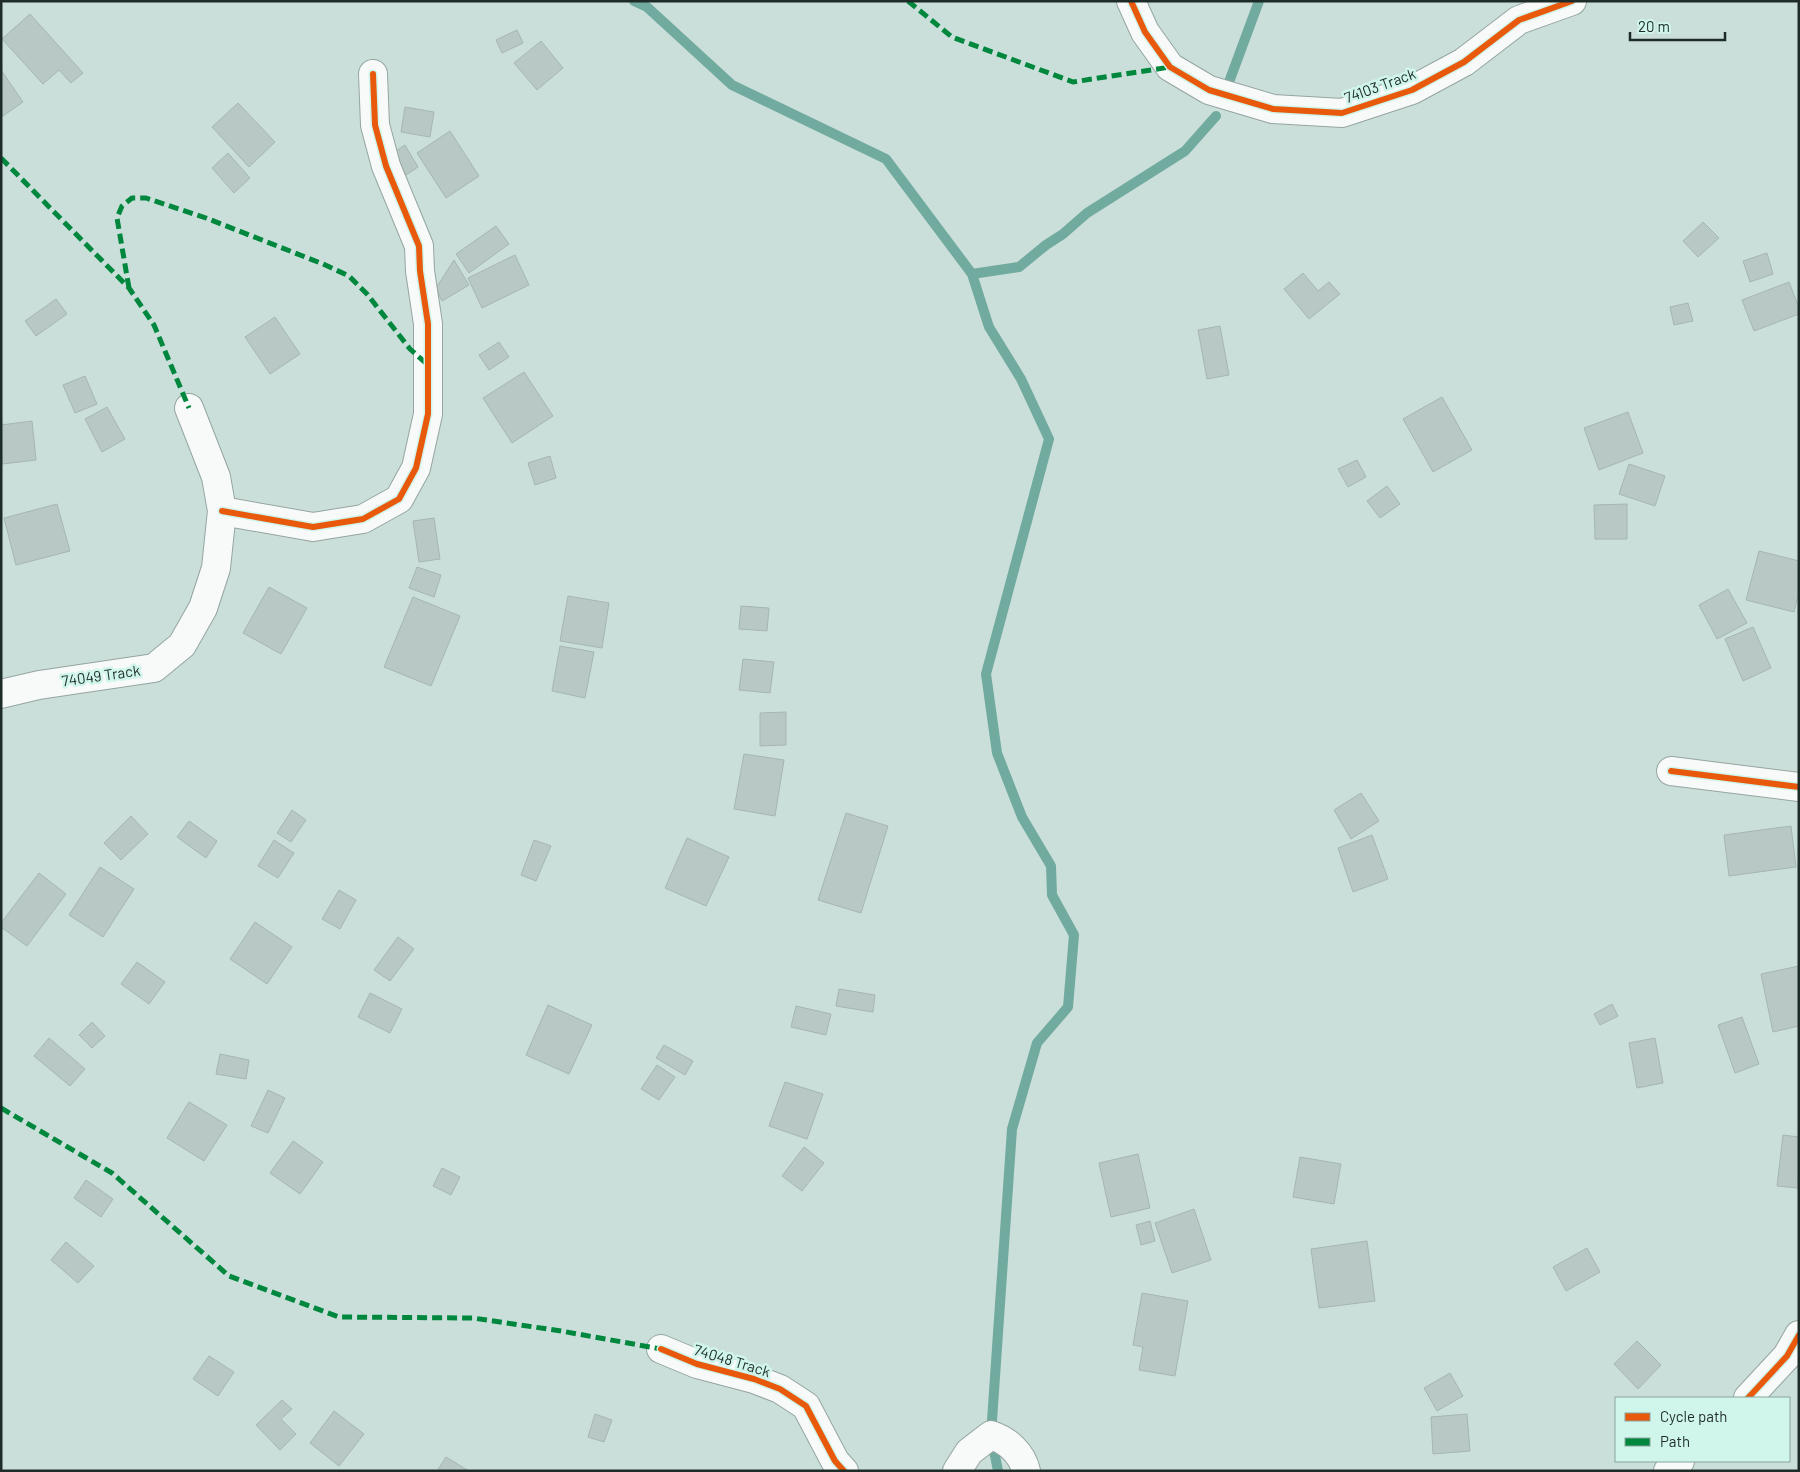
<svg xmlns="http://www.w3.org/2000/svg" width="1800" height="1472" font-family="Barlow,sans-serif">
	<style>
		.lines { fill: none; stroke-linecap: round; stroke-linejoin: round }
		.stream { stroke: #71aa9e; stroke-width: 10 }
		.building { fill: #b8c8c4; stroke: #a6b6b2 }
		.minor-casing { stroke: #95a5a1; stroke-width: 30 }
		.tertiary-casing { stroke: #95a5a1; stroke-width: 30 }
		.minor { stroke: #f7faf9; stroke-width: 28 }
		.tertiary { stroke: #f7faf9; stroke-width: 28 }
		.quiet { stroke: #00873e; stroke-width: 5; stroke-dasharray: 10 5; stroke-linecap: butt }
		.cycleway-casing { stroke: #d0f5eb; stroke-width: 9 }
		.cycleway { stroke: #e8590c; stroke-width: 6 }
		.labels { text-anchor: middle; stroke-width: 5; stroke-linejoin: round; paint-order: stroke }
		.street-label { font-size: 15px; fill: #1e2c29; stroke: #d0f5eb }
	</style>
	<rect width="100%" height="100%" fill="#cbdfda"/>
	<g class="lines">
		<path class="stream" d="M634,1L647,7L732,85L886,159L972,274L989,327L1021,379L1049,439L986,674L997,753L1022,817L1051,866L1052,895L1074,935L1068,1007L1037,1043L1012,1129L991,1435L998,1471
			M1229,82L1259,1
			M972,274L1019,267L1046,245L1063,234L1087,213L1185,151L1216,116"/>
	</g>
	<path class="building" d="M30,14L83,73L71,83L59,70L43,84L2,39Z
		M517,30L523,43L502,53L496,40Z
		M541,41L563,68L537,90L514,63Z
		M1,70L23,102L3,116L1,114Z
		M238,103L275,142L249,167L212,127Z
		M405,107L434,112L430,137L401,132Z
		M450,131L479,176L446,198L417,153Z
		M405,145L418,167L406,175L393,153Z
		M228,153L250,178L234,193L212,168Z
		M1703,222L1719,238L1698,257L1683,241Z
		M496,226L509,244L469,273L456,254Z
		M1767,253L1773,274L1750,282L1743,261Z
		M515,255L529,285L482,308L468,278Z
		M454,260L469,285L442,301L436,288Z
		M1303,273L1318,291L1329,282L1340,294L1309,319L1284,289Z
		M1789,282L1799,308V314L1754,331L1742,300Z
		M56,299L67,314L36,336L25,321Z
		M1688,303L1693,321L1674,325L1670,307Z
		M275,317L300,354L270,374L245,337Z
		M1220,326L1229,375L1207,379L1198,330Z
		M499,342L509,357L489,370L479,355Z
		M524,372L553,416L512,443L483,398Z
		M85,376L97,404L75,413L63,385Z
		M1442,397L1472,450L1433,472L1403,419Z
		M107,407L125,439L102,452L85,419Z
		M1628,412L1643,453L1599,470L1584,428Z
		M32,421L36,460L2,464L1,425Z
		M550,456L556,478L535,485L528,463Z
		M1357,460L1366,477L1348,487L1338,469Z
		M1629,464L1665,476L1655,506L1619,494Z
		M1387,486L1400,504L1380,518L1367,501Z
		M57,504L70,551L16,565L4,518Z
		M1627,504V539H1595L1594,505Z
		M434,518L440,559L419,562L413,521Z
		M1759,551L1799,561V592L1794,612L1746,600Z
		M417,567L441,575L434,597L409,588Z
		M269,587L307,608L281,654L243,633Z
		M1728,589L1747,623L1717,639L1699,605Z
		M568,596L609,603L602,648L560,641Z
		M413,597L460,616L431,686L384,667Z
		M741,606L769,608L767,631L739,629Z
		M1753,627L1771,668L1743,681L1725,639Z
		M560,646L594,652L585,698L552,691Z
		M743,659L774,662L770,693L739,690Z
		M786,712V745L760,746V713Z
		M744,754L784,760L775,816L734,809Z
		M1361,793L1379,821L1351,839L1334,810Z
		M292,810L306,820L291,842L277,833Z
		M846,813L888,826L861,913L818,900Z
		M131,816L148,834L121,860L104,843Z
		M189,821L217,841L206,858L177,837Z
		M1791,826L1796,867L1729,876L1724,835Z
		M1372,835L1388,879L1353,892L1338,848Z
		M687,838L729,857L706,906L665,888Z
		M274,840L294,853L278,878L258,866Z
		M534,840L551,846L536,881L521,875Z
		M100,867L134,889L103,937L69,915Z
		M39,873L66,894L27,946L1,927V923Z
		M339,890L356,900L340,929L322,919Z
		M255,922L292,947L267,984L230,959Z
		M398,937L414,949L390,981L374,970Z
		M137,962L165,982L149,1004L121,984Z
		M1799,966V1026L1773,1032L1761,974Z
		M839,989L875,995L873,1012L836,1006Z
		M370,993L402,1009L390,1033L358,1017Z
		M1612,1004L1618,1016L1600,1025L1594,1014Z
		M548,1005L592,1025L569,1074L526,1055Z
		M796,1006L831,1014L826,1035L791,1027Z
		M1742,1017L1759,1064L1735,1073L1718,1025Z
		M92,1022L105,1036L92,1048L79,1035Z
		M49,1038L85,1069L70,1086L34,1056Z
		M1655,1038L1663,1083L1637,1088L1629,1043Z
		M664,1045L693,1061L685,1075L656,1058Z
		M220,1054L249,1060L246,1079L216,1074Z
		M657,1065L675,1077L659,1100L641,1089Z
		M785,1082L823,1094L807,1139L769,1126Z
		M268,1090L285,1098L268,1133L251,1126Z
		M189,1102L227,1125L204,1161L167,1138Z
		M1783,1135L1799,1137L1798,1188L1777,1186Z
		M293,1141L323,1162L300,1194L270,1173Z
		M804,1147L824,1163L802,1191L782,1176Z
		M1138,1154L1150,1208L1111,1217L1099,1163Z
		M1300,1157L1341,1164L1334,1204L1293,1197Z
		M442,1168L460,1177L451,1195L433,1186Z
		M86,1180L113,1199L101,1217L74,1198Z
		M1194,1209L1211,1260L1172,1273L1155,1223Z
		M1150,1221L1155,1241L1141,1245L1136,1225Z
		M1367,1241L1375,1301L1319,1308L1311,1249Z
		M66,1242L94,1266L78,1283L51,1260Z
		M1587,1248L1600,1272L1566,1291L1553,1267Z
		M1142,1293L1188,1301L1175,1376L1139,1370L1143,1347L1133,1345Z
		M1637,1341L1661,1365L1638,1389L1614,1364Z
		M209,1356L234,1372L218,1396L193,1379Z
		M1450,1373L1463,1396L1437,1411L1424,1388Z
		M282,1400L292,1409L281,1419L296,1434L280,1450L256,1425Z
		M334,1411L364,1434L339,1466L310,1443Z
		M595,1414L612,1420L604,1442L588,1437Z
		M1467,1414L1470,1451L1433,1454L1431,1417Z
		M446,1457L469,1471H437Z"/>
	<g class="lines">
		<g class="minor-casing">
			<path id="minor" d="M1131,1L1145,32L1170,67L1209,90L1273,109L1342,113L1412,90L1464,62L1519,20L1572,1
				M222,511L313,527L363,519L399,499L416,468L428,414V324L420,271L419,246L386,166L375,125L373,74
				M1,694L39,685L154,668L182,645L203,608L216,568L222,511L216,477L189,408
				M1671,771L1799,787
				M661,1349L697,1364L754,1379L780,1389L806,1406L835,1461L844,1471
				M957,1471L969,1452L991,1435C1007,1440 1022,1453 1026,1471"/>
		</g>
		<g class="tertiary-casing">
			<path id="tertiary" d="M1748,1398L1787,1356L1799,1335
				M1668,1471L1680,1461"/>
		</g>
		<use href="#minor" class="minor"/>
		<use href="#tertiary" class="tertiary"/>
		<path class="quiet" d="M908,1L952,37L1073,82L1170,67
			M1,158L129,288L154,325L189,408
			M129,288L117,218L122,206L132,198H146L206,218L323,264L349,276L367,294L410,349L428,365
			M1,1108L112,1173L229,1276L339,1317L473,1318L561,1331L661,1349"/>
		<g class="cycleway-casing">
			<path id="cycleway" d="M1131,1L1145,32L1170,67L1209,90L1273,109L1342,113L1412,90L1464,62L1519,20L1572,1
				M222,511L313,527L363,519L399,499L416,468L428,414V324L420,271L419,246L386,166L375,125L373,74
				M1671,771L1799,787
				M661,1349L697,1364L754,1379L780,1389L806,1406L835,1461L844,1471
				M1748,1398L1787,1356L1799,1335"/>
		</g>
		<use href="#cycleway" class="cycleway"/>
	</g>
	<g class="labels">
		<g class="street-label">
			<text transform="translate(1380 86) rotate(-20)" y="5">74103 Track</text>
			<text transform="translate(101 676) rotate(-8)" y="5">74049 Track</text>
			<text transform="translate(732 1361) rotate(17)" y="5">74048 Track</text>
		</g>
	</g>
	<rect width="1800" height="1472" fill="none" stroke="#1e2c29" stroke-width="5"/>
	<rect x="1615" y="1397" width="175" height="65" fill="#d0f5eb" stroke="#89a59d"/>
	<rect x="1625" y="1413" width="25" height="8" fill="#e8590c" stroke="#89a59d"/>
	<text x="1660" y="1422" font-size="15" fill="#1e2c29">Cycle path</text>
	<rect x="1625" y="1438" width="25" height="8" fill="#00873e" stroke="#89a59d"/>
	<text x="1660" y="1447" font-size="15" fill="#1e2c29">Path</text>
	<path d="M1630 32v8h95v-8" fill="none" stroke="#1e2c29" stroke-width="2.5"/>
	<text x="1638" y="32" font-size="15" fill="#1e2c29" stroke="#d0f5eb" stroke-width="4" paint-order="stroke">20 m</text>
</svg>
